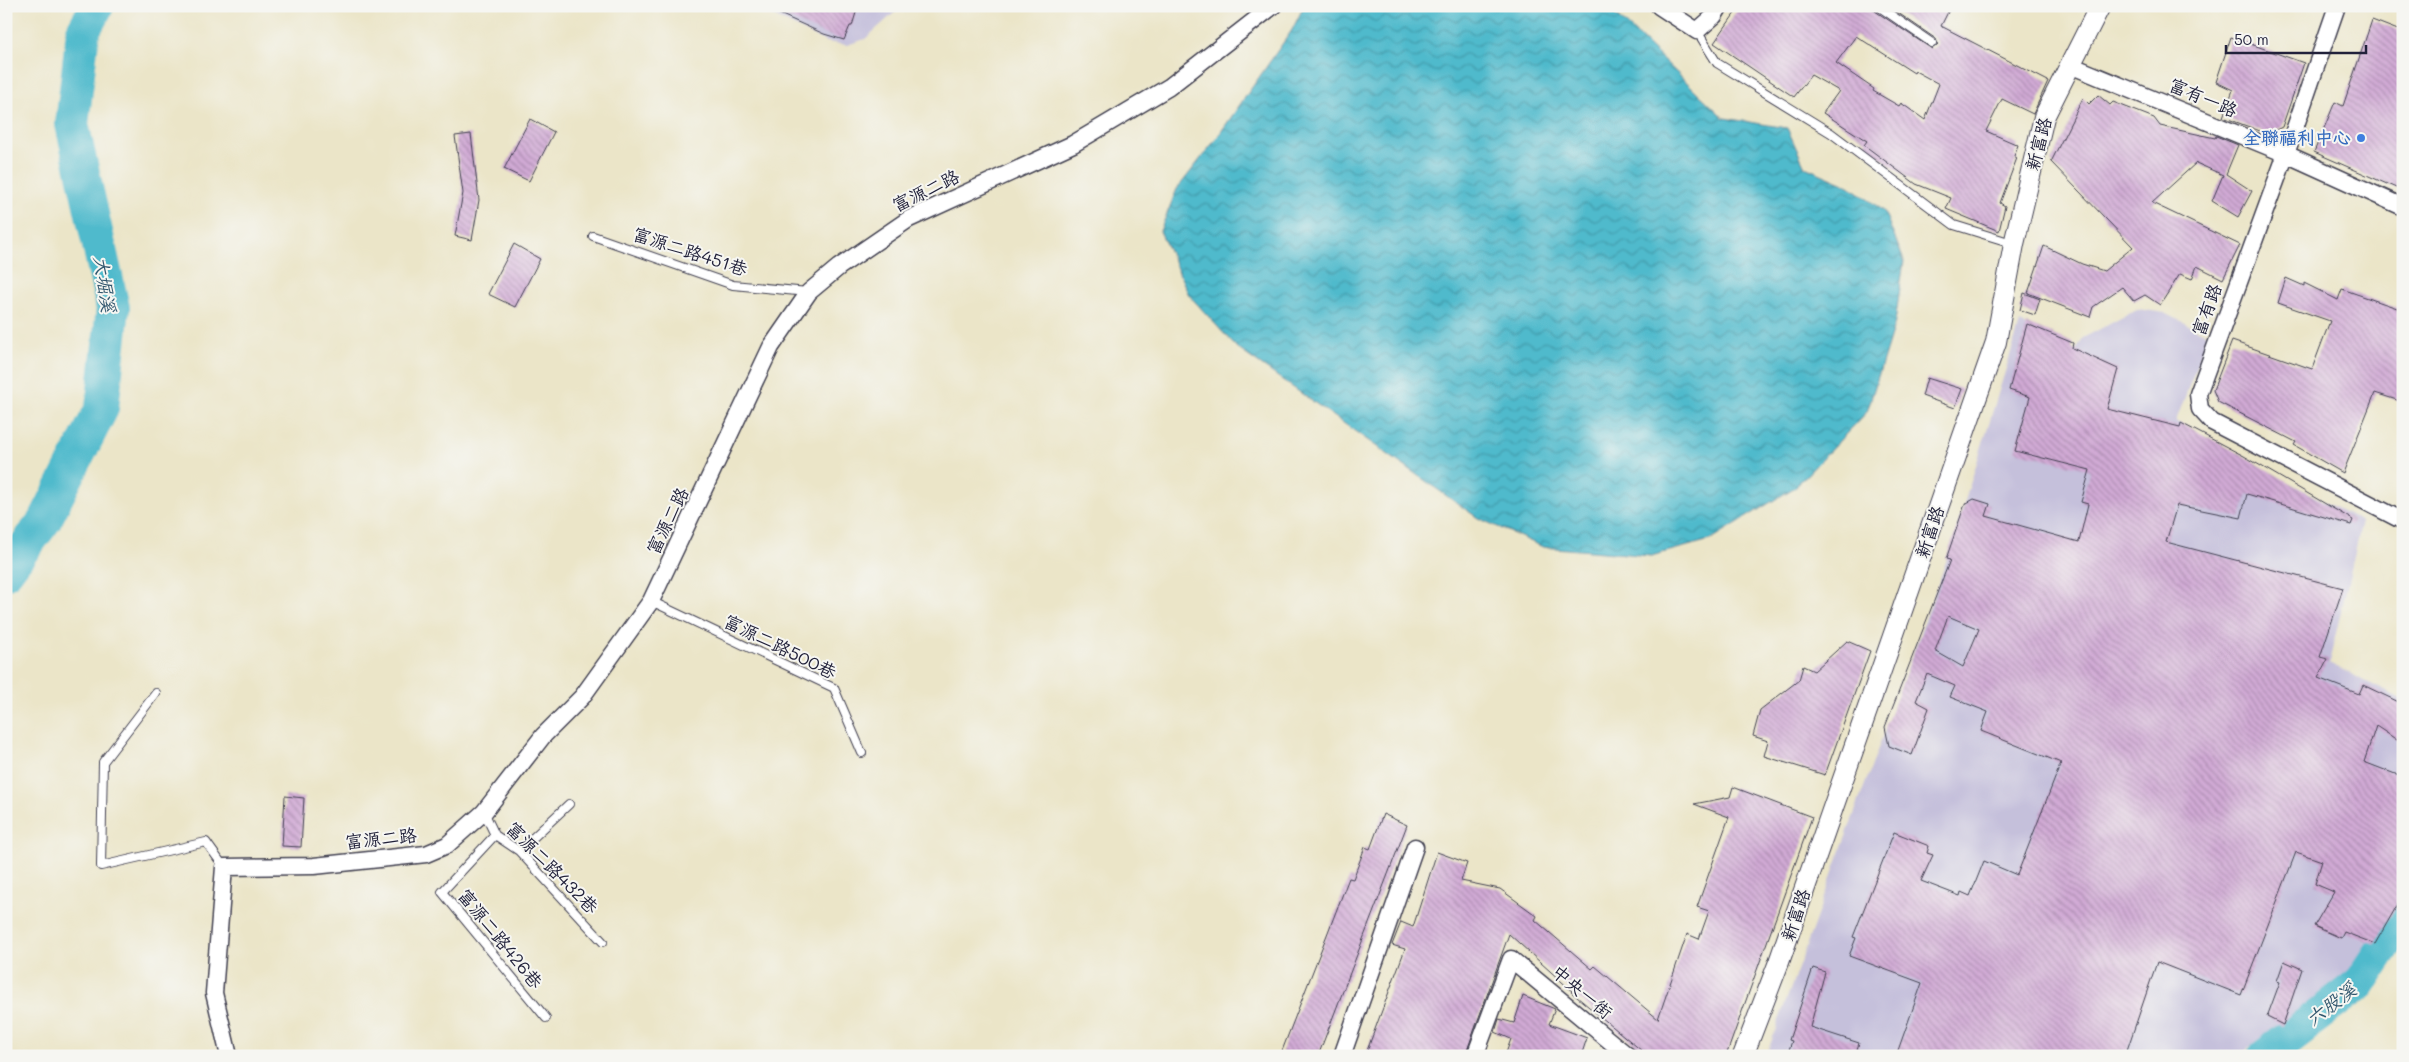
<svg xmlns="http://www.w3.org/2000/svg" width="2409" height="1062" font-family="Mali,'LXGW WenKai TC',sans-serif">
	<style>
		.industrial { fill: #c5c0db }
		.water { fill: url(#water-waves); stroke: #386e84 }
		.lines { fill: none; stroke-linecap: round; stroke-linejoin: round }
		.river { stroke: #4fbacc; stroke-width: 34 }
		.building { fill: url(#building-back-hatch); fill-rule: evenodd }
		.service-casing { stroke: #403f50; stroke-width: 10 }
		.minor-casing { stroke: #403f50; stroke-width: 19 }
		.tertiary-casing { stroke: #403f50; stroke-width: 22 }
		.service { stroke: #fff; stroke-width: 8 }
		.minor { stroke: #fff; stroke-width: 16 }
		.tertiary { stroke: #fff; stroke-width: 20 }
		.shop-dot { fill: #3f7fe0; stroke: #f6f6f2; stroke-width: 2 }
		.labels { text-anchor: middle; stroke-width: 4; stroke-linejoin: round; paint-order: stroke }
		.street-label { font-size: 18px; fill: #22223b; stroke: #f6f6f2 }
		.shop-label { font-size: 18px; font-weight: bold; fill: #366cbe; stroke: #f6f6f2; text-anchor: end }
		.water-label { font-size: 19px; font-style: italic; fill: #32576e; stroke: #f6f6f2 }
	</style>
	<defs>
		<pattern id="water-waves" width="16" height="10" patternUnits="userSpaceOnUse" patternTransform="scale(1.25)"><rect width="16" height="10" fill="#4fbacc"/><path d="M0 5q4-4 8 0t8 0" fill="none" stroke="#4197a7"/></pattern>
		<pattern id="building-back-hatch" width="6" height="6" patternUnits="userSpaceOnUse" patternTransform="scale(1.25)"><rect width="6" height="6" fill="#d1aad5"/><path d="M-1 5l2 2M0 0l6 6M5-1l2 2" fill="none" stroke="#a98aae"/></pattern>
	</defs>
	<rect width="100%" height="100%" fill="#f6f6f2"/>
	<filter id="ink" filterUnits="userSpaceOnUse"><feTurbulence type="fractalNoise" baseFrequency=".02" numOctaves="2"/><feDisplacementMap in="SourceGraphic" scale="10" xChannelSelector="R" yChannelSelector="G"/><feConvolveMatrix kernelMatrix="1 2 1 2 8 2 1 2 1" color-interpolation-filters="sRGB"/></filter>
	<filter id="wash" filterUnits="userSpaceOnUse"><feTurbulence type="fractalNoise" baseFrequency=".0096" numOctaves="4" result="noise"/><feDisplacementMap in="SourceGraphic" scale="20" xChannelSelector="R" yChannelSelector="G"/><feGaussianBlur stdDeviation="1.12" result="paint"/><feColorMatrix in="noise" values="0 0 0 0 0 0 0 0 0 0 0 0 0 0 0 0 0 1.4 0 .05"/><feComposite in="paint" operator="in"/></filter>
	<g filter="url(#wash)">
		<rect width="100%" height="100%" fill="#ebe5c8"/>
		<path class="industrial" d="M754,6H902L865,39L847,45L826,42Z
			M2138,309L2165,313L2208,335L2176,421L2362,522L2329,663L2403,700V905L2360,973L2302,1019L2258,1040L2239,1056H1766L1946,562L2020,323L2076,350L2083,338Z"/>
		<path class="water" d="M1304,6H1604L1627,25L1724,118L1787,128L1805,167L1849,186L1884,211L1904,261L1895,322L1867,412L1795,487L1710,540L1651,556L1543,547L1478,518L1237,348L1189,295L1160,231L1177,189L1216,139L1292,30Z"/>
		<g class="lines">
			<path class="river" d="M6,572L45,520L102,408L113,308L72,124L83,31L97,6
				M2265,1056L2360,983L2403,918"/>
		</g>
		<g id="blocks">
			<path class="building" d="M762,6H858L852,26H850L844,40L824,34Z
				M1740,6H1872L1875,11L1932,49L1938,44L1936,39L1888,6H1951L1941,26L2048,81L2033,114L2002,99L1986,131L2018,145L2014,156L2017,158L2000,203L2005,206L1999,231L1946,209L1951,198L1916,184L1864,145L1867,141L1823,113L1839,91L1811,75L1794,97L1714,43ZM1856,36L1914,73L1915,71L1939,84L1925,120L1901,103L1899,106L1873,91L1874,89L1836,63Z
				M2372,20L2403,32V191L2314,152L2335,102L2343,106Z
				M2231,37L2304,63L2282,127L2268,134L2223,117L2233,90L2216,82Z
				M2098,95L2110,105L2113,102L2154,118L2160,126L2215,138L2216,136L2238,145L2226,174L2252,191L2238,217L2212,201L2223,175L2196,163L2152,203L2240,245L2223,279L2197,266L2192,279L2180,274L2160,305L2145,295L2134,301L2122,287L2093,307L2090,317L2028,293L2044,246L2082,264L2104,271L2133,247L2051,162L2083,98L2089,104Z
				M530,119L554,132L529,181L504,169Z
				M471,134L479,200L472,240L455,236L463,193L455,136Z
				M514,244L540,259L515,307L488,294Z
				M2286,278L2304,286V283L2338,300L2342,289L2403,310V402L2375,393L2343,473L2294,445L2296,442L2218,402L2213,390L2232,341L2312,369L2330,321L2278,303Z
				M2024,293L2040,299L2035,315L2020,310Z
				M2027,324L2073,343L2072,348L2118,369L2107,409L2180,427L2181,423L2244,456L2353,520L2351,525L2247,494L2241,518L2177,505L2166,542L2343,588L2320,657L2328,659L2318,678L2359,694L2363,685L2403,704V744L2376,726L2364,762L2403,777V895L2375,944L2344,932L2341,938L2314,926L2334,892L2315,884L2322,861L2296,852L2241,995L2157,962L2125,1056H1896L1922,983L1849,956L1856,938L1853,937L1894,832L1929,846L1927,853L1933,855L1921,881L1960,896L1961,892L1970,896L1984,861L2017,875L2061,763L1981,731L1988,712L1950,697L1955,686L1927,674L1916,701L1929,708L1912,755L1889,746L1885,727L1950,560L1946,559L1965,504L1974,499L1990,504L1986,516L2079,542L2088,504L2081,502L2090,470L2015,451L2030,397L2009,390ZM1948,616L1979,629L1963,667L1935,651Z
				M1927,378L1962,389L1955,408L1922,396Z
				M1847,641L1870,651L1825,775L1764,756L1768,741L1753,736L1760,710L1799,680L1803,666L1814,671Z
				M1733,787L1812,817L1726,1056H1648L1571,992L1572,991L1509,934L1465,1056H1365L1405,949L1392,945L1401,922L1413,927L1437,852L1467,863L1461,881L1500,889L1537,916L1535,920L1592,969L1595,966L1658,1019L1687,934L1699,939L1709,911L1697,907L1729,817L1694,804L1730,797Z
				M285,796L304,798L301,847L282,846Z
				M1383,814L1407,825L1318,1056H1280L1349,878L1353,879L1365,847L1370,849Z
				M2284,961L2302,969L2283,1025L2267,1017L2280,982L2277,981Z
				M1813,968L1825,972L1810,1027L1859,1043L1855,1056H1787L1792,1041L1789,1040Z
				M1523,996L1555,1009L1549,1024L1587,1038L1581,1056H1505L1511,1039L1495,1032L1499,1019L1514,1023Z"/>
		</g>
	</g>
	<g filter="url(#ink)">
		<use href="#blocks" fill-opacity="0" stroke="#403f50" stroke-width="1"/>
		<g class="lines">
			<g class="service-casing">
				<path id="service" d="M1878,6L1932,43
					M1697,31L1717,63L1831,133L1954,225L2012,243
					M593,236L733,285L808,292
					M651,601L834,688L862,753
					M156,693L103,762L101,866L206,842L224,867
					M484,812L495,835L519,851L603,942
					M495,835L442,892L546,1018
					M519,851L569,804"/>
			</g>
			<g class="minor-casing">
				<path id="minor" d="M1659,6L1697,31L1714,16L1720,6
					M2337,6L2286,154L2198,394L2200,409L2212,422L2403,521
					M2070,65L2286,154L2403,207
					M229,1056L214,993L224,867L314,866L426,854L447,845L484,812L543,736L582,697L651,601L771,347L809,292L839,267L909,219L1073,144L1169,87L1273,6
					M1342,1056L1415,847
					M1475,1056L1511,959L1628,1056"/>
			</g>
			<g class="tertiary-casing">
				<path id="tertiary" d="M1743,1056L1779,962L1996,342L2014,244L2044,117L2100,6"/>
			</g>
			<use href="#service" class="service"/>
			<use href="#minor" class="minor"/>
			<use href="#tertiary" class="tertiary"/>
		</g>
	</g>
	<circle class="shop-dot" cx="2361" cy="138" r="5"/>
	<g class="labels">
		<g class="street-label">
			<text transform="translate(2203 98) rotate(23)" y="6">富有一路</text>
			<text transform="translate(2039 144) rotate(-75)" y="6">新富路</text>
			<text transform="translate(926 191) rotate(-26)" y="6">富源二路</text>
			<text transform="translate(690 252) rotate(18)" y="6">富源二路451巷</text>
			<text transform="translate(2207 310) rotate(-70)" y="6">富有路</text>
			<text transform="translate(668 521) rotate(-64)" y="6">富源二路</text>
			<text transform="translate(1930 532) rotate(-71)" y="6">新富路</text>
			<text transform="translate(780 647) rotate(26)" y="6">富源二路500巷</text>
			<text transform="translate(381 839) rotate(-6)" y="6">富源二路</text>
			<text transform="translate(552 868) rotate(45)" y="6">富源二路432巷</text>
			<text transform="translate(1796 915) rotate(-71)" y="6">新富路</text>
			<text transform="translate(500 939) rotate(51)" y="6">富源二路426巷</text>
			<text transform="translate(1582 992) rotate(40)" y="6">中央一街</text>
		</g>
		<g class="shop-label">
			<text x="2351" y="144">全聯福利中心</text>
		</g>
		<g class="water-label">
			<text transform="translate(105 284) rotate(81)" y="7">大堀溪</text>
			<text transform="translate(2331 1004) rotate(-38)" y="7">六股溪</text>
		</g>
	</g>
	<rect width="2409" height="1062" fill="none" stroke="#f6f6f2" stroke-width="25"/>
	<path d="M2226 45v8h140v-8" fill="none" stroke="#22223b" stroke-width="2.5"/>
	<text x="2234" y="45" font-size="15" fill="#22223b" stroke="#f6f6f2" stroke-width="4" paint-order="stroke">50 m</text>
</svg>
